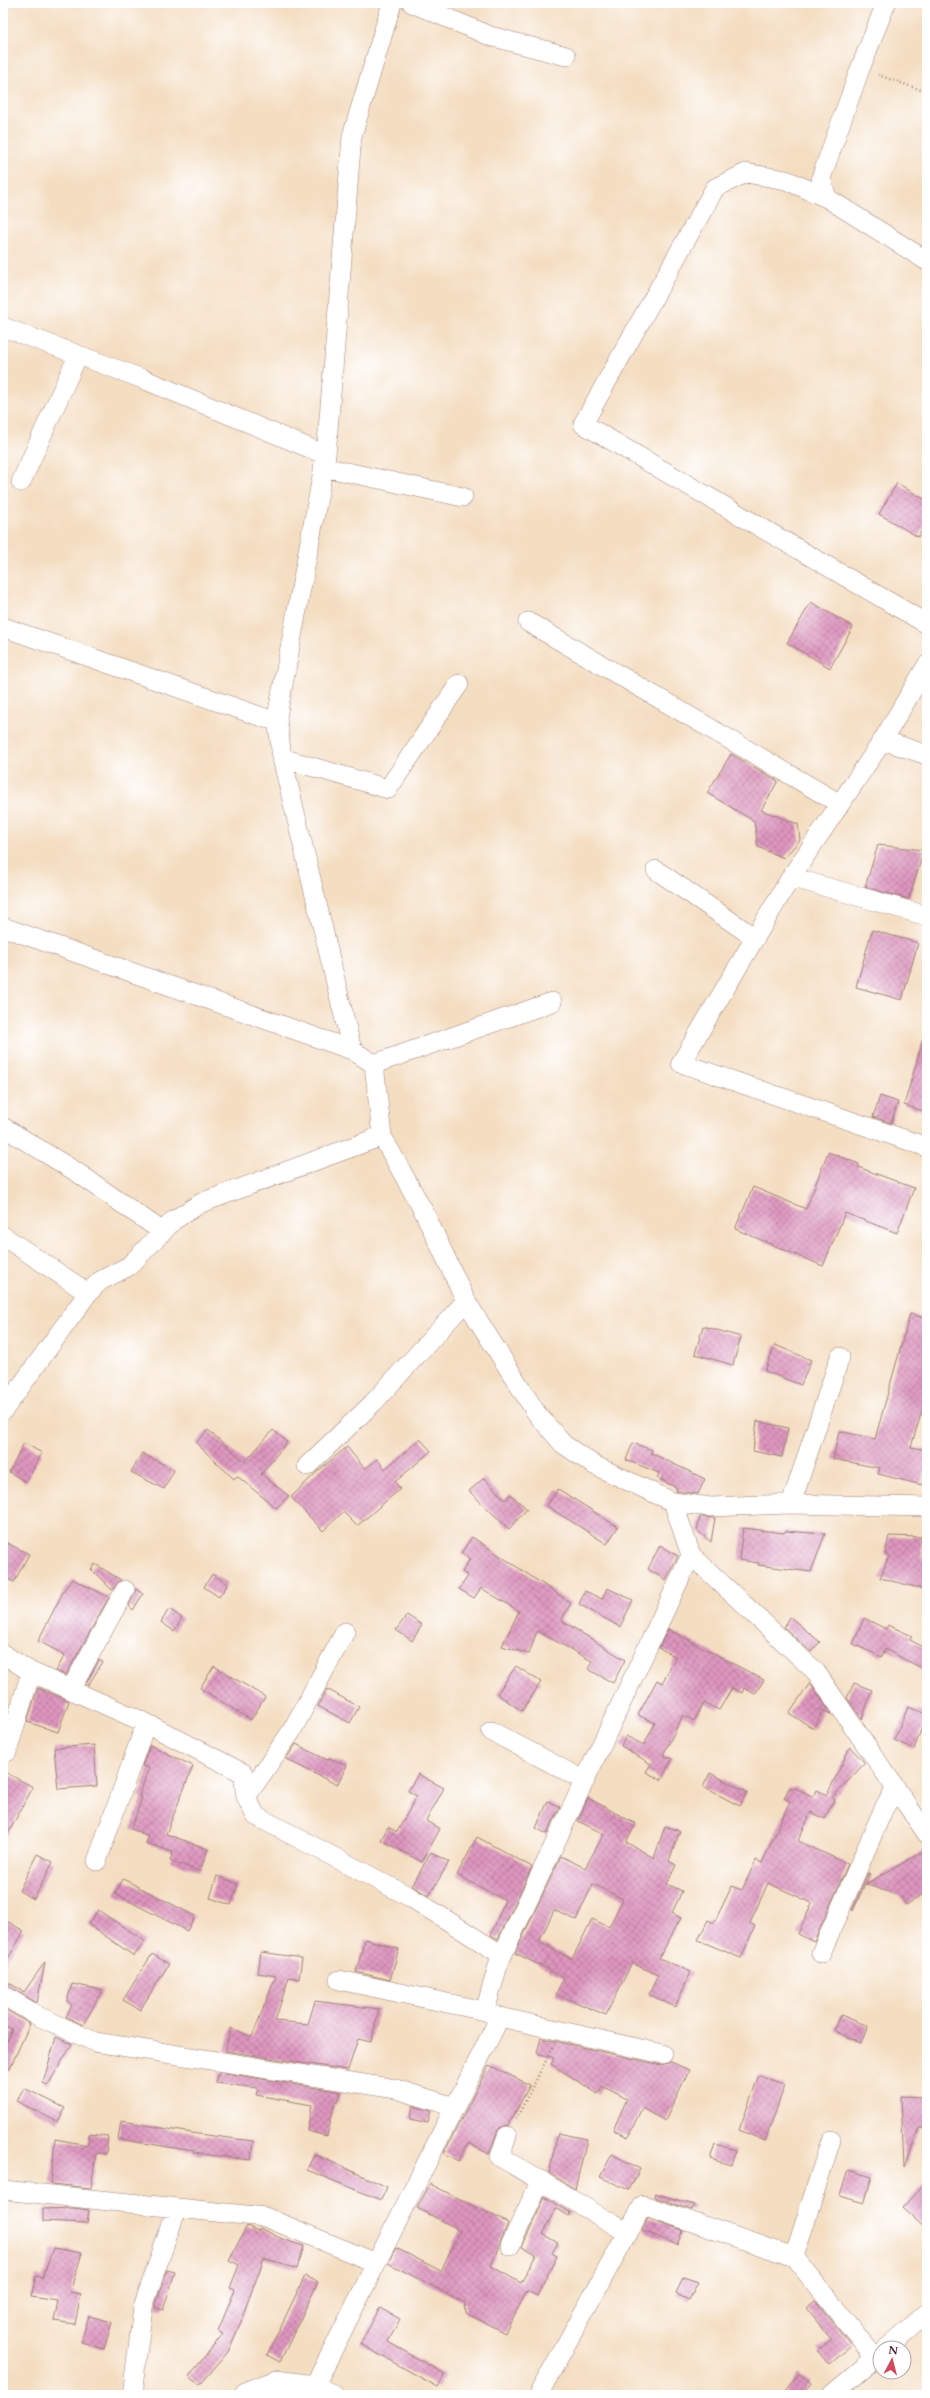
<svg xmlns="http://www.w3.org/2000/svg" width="930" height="2398" font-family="Cardo,serif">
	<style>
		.building { fill: url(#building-cross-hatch); fill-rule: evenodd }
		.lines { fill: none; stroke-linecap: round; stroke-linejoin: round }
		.minor-casing { stroke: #9f7e76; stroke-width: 20 }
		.path { stroke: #9f7e76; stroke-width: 2.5; stroke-dasharray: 1 3; stroke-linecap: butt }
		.minor { stroke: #fff; stroke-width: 19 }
	</style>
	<defs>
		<pattern id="building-cross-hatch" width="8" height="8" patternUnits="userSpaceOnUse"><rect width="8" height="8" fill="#de96bf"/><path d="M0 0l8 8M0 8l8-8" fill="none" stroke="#b67a9b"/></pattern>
	</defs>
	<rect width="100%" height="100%" fill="#fff"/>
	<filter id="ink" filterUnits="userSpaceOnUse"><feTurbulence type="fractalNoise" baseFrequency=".025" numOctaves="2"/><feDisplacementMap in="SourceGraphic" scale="8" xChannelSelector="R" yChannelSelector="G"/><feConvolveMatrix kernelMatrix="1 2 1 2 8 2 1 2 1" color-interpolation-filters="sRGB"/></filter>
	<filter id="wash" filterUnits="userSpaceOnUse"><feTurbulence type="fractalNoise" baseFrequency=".012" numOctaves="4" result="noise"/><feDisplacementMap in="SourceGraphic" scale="16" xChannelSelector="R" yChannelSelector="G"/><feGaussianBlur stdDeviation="0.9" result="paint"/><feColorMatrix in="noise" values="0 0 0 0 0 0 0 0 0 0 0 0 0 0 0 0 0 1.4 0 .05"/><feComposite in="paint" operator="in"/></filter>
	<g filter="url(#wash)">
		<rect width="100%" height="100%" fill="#f4dec2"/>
		<g id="blocks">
			<path class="building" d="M897,483L927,501V522L918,537L879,514Z
				M811,602L853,627L830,668L787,643Z
				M731,754L778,781L761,810L798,824L800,840L784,858L758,847L754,821L707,793Z
				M878,845L924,850L909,899L865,887Z
				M872,930L918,943L902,1000L856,987Z
				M923,1040H927V1112L904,1105Z
				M880,1096L898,1102L891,1123L873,1117Z
				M828,1152L859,1164L858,1167L914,1188L897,1233L845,1213L823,1266L735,1229L753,1187L806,1209Z
				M910,1314L927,1319V1394L911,1447L927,1450V1463L922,1485L878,1474L880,1468L833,1459L839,1431L875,1439Z
				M703,1326L741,1337L733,1365L695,1354Z
				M775,1345L811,1360L801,1385L765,1371Z
				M757,1421L788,1428L782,1457L753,1451Z
				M208,1430L245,1462L273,1430L287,1442L261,1474L289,1496L276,1508L237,1476L234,1479L196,1443Z
				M420,1439L431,1451L395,1482L400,1489L357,1526L343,1512L323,1531L291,1497L319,1470L347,1447L365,1469L377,1459L385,1469Z
				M24,1443L42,1453L26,1482L9,1472Z
				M633,1443L652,1450L651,1453L705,1479L698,1494L676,1491L677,1488L657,1478L659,1473L626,1460Z
				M142,1453L174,1470L164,1489L131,1472Z
				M484,1478L505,1500L510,1494L527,1509L509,1529L469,1491Z
				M558,1489L618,1527L607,1544L547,1506Z
				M700,1517L715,1518L711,1542L697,1530Z
				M743,1528L784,1533L785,1531L825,1534L811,1572L758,1565L759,1563L739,1560Z
				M889,1536L921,1537L922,1559L927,1560V1590L880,1578L889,1556L885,1554Z
				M472,1537L571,1603L561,1620L625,1660L613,1683L588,1669L592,1661L537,1631L529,1654L502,1646L519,1611L481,1588L474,1598L459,1589L468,1576L462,1572L470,1559L461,1553Z
				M3,1541L29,1554L14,1582L3,1577Z
				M660,1545L678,1556L666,1580L648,1569Z
				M95,1564L121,1580L112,1590L91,1569Z
				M212,1574L228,1584L219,1597L204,1587Z
				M72,1579L109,1597L66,1675L56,1671L65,1655L38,1641L64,1590Z
				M607,1588L633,1600L620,1627L579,1604L585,1591L602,1599Z
				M136,1589L143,1594L133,1610L129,1606Z
				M169,1609L182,1618L174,1631L161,1622Z
				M407,1615L422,1625L412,1641L396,1630Z
				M790,1617L820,1642L811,1652L784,1627Z
				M864,1618L886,1629L888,1625L912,1636L910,1640L927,1649V1671L885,1649L882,1657L853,1644Z
				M668,1629L764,1680L755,1694L744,1688L742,1693L732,1688L719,1710L704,1703L694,1721L683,1715L663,1755L672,1759L661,1780L646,1772L651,1764L621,1746L626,1736L644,1745L655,1723L638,1715L657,1680L662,1683L676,1657L659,1648Z
				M99,1660L103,1662L88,1685L86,1684Z
				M214,1666L265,1697L251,1720L200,1688Z
				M516,1666L541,1682L522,1711L497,1694Z
				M810,1683L831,1714L819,1709L822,1712L814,1729L789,1713Z
				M854,1683L872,1690L862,1719L847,1698Z
				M38,1688L69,1701L58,1732L27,1722Z
				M327,1689L359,1707L350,1723L318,1706Z
				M908,1707L927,1714L914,1749L894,1740Z
				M296,1744L327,1760L329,1758L347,1765L337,1785L286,1759Z
				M94,1745L97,1786L58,1789L54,1748Z
				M150,1745L193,1766L166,1834L208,1849L200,1871L170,1861L173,1852L146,1843L149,1836L131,1829L142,1797L139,1795L149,1768L142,1766Z
				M850,1747L865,1763L832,1798L834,1799L825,1819L811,1812L798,1841L848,1864L814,1942L798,1934L812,1903L768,1883L750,1923L755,1926L741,1958L698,1940L708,1920L714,1923L732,1886L742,1890L756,1860L762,1863L790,1801L784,1798L789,1788H795L814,1797L817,1790L827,1795Z
				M3,1771L33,1787L3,1843Z
				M710,1773L747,1792L740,1806L703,1787Z
				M418,1774L444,1788L426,1821L440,1829L422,1862L381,1840L388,1827L397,1832L417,1796L408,1791Z
				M588,1798L636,1824L626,1842L654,1858L665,1826L680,1831L669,1861L676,1865L667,1884L682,1891L672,1913L681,1918L659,1958L691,1972L675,2007L649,1994L658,1975L632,1963L606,2015L556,1994L564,1977L515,1953L561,1856L585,1868L604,1834L578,1821ZM593,1884L623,1899L609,1927L592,1919L572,1959L539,1942L554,1910L576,1920Z
				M548,1801L560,1807L547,1834L536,1828Z
				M477,1837L532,1867L498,1939L491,1935L505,1900L457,1875Z
				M927,1849V1891L906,1905L900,1896L865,1884L853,1911L852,1910L868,1873L870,1874L866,1884Z
				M431,1852L449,1862L429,1896L412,1886Z
				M37,1854L53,1862L34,1899L19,1891Z
				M217,1876L238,1884L231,1905L210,1898Z
				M123,1879L195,1916L187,1931L115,1894Z
				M98,1910L145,1941L134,1956L88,1924Z
				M3,1919L24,1931L3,1967Z
				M365,1939L399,1949L390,1980L356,1972Z
				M261,1952L302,1958L299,1979L289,1977L275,2021L308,2024L315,2001L379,2009L371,2042L358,2039L348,2070L225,2051L231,2028L252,2037L276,1976L258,1973Z
				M152,1954L169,1964L140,2010L123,2000Z
				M45,1962L37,2003L3,1984V1979L24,1992Z
				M72,1984L103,1990L83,2025L66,2017L72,2005L67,2001Z
				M3,2008L30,2024L9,2070L3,2068V2050L12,2029L3,2025Z
				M841,2015L868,2026L861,2043L834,2031Z
				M56,2037L72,2044L48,2085L43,2083Z
				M541,2038L661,2065L671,2062L689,2070L665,2121L642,2108L628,2137L613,2130L627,2099L602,2086L598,2094L551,2064L554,2058L537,2053Z
				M489,2065L530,2085L508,2125L500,2128L497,2132L489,2154L468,2143L459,2161L444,2153Z
				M219,2072L341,2092L338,2103L335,2102L327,2136L307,2131L312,2105L256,2095L258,2088L216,2083Z
				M759,2075L785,2085L765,2141L739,2130Z
				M24,2088L65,2108L58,2122L16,2101Z
				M901,2096L927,2097V2128H919L904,2168Z
				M413,2106L431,2111L428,2123L410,2119Z
				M121,2121L198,2134L253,2141L251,2160L193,2153L194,2151L118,2139Z
				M558,2133L587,2139L575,2189L549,2173Z
				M89,2134L108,2136L106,2154L96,2153L91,2188L51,2184L55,2139L88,2145Z
				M715,2144L736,2150L731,2165L710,2159Z
				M314,2154L387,2187L381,2200L307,2170Z
				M612,2154L640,2169L629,2190L600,2177Z
				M848,2170L872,2177L864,2203L840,2196Z
				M927,2181V2229L903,2207Z
				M430,2184L508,2223L491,2266L521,2283L536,2255L522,2247L545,2197L570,2212L569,2216L556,2208L542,2234L558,2243L552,2253L557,2256L537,2296L527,2291L505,2333L466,2313L465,2303L388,2263L396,2248L441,2271L460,2230L417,2208Z
				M655,2193L694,2205L692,2210L654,2197Z
				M73,2208L89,2210L87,2223L43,2221V2209Z
				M648,2218L683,2230L677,2245L642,2230Z
				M247,2226L258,2231L260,2228L284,2240L304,2246L297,2269L264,2259L245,2309L246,2310L228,2352L200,2385L189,2376L223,2334L218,2331L235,2290L230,2288L239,2265L229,2260Z
				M53,2248L82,2253L70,2292L81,2294L75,2324L54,2321L58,2301L31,2297L36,2276L43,2278Z
				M167,2270L175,2272L163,2310L155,2307Z
				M305,2276L318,2282L280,2362L267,2355Z
				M683,2277L698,2282L689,2300L676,2294Z
				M815,2301L851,2346L829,2365L817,2350L831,2339L806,2308Z
				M380,2308L400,2319L388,2342L445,2374L438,2387L360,2344Z
				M89,2316L112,2322L104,2349L81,2342Z
				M799,2374L811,2383L802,2395H783Z"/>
		</g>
	</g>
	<g filter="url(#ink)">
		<use href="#blocks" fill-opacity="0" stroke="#9f7e76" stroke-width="1"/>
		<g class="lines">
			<g class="minor-casing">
				<path id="minor" d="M392,3L352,136L326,455L277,717L282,758L352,1050L374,1064L382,1136L425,1214L466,1301L537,1414L563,1444L594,1465L673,1502L710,1507L791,1504L927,1507
					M412,3L490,36L566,56
					M886,3L860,69L821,178L827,198L927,261
					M827,198L786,180L746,173L715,188L583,424L927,624
					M3,327L143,379L326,455
					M323,467L463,497
					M21,482L78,355
					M528,622L840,804
					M3,627L268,719L277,717
					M927,665L883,740L791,877L681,1063L927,1147
					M883,740L927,755
					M282,758L388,789L459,684
					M656,870L755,938
					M791,877L927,916
					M3,927L352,1050
					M374,1064L552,1002
					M3,1127L78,1173L163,1232
					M3,1236L88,1293
					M3,1411L88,1293L100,1281L129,1266L174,1220L201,1203L382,1136
					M307,1466L373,1403L466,1301
					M673,1502L691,1555L816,1672L927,1834
					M791,1504L840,1357
					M3,1654L31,1672L146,1723L243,1773L246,1797L256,1816L410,1897L502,1955
					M71,1689L125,1590
					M491,1731L585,1781
					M7,1752L31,1672
					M246,1797L291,1732L345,1632
					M97,1861L146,1723
					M821,1953L884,1808L896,1788
					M339,1980L485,2011L500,2017L663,2054
					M3,1995L38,2016L95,2042L396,2089L455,2107
					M485,2011L499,1962L691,1555
					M507,2136L500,2157L628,2233
					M3,2190L265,2217L376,2263
					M510,2246L541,2180
					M794,2257L831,2140
					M887,2348L927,2313
					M315,2385L334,2395
					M132,2395L143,2307L177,2208
					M243,2395L245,2392L276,2380L315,2385L500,2017
					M538,2395L643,2205L794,2257L875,2358
					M831,2395L880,2354"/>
			</g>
			<path class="path" d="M878,75L927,92
				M516,2119L553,2047"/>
			<use href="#minor" class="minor"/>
		</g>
	</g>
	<rect width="930" height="2398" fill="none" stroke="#fff" stroke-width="16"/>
	<g transform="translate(892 2360) rotate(7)"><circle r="19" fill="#ffffff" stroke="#b7a5aa"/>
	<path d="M0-3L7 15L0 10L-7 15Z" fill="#d1495b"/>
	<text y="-6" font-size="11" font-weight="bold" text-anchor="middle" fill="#4a1f2b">N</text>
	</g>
</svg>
